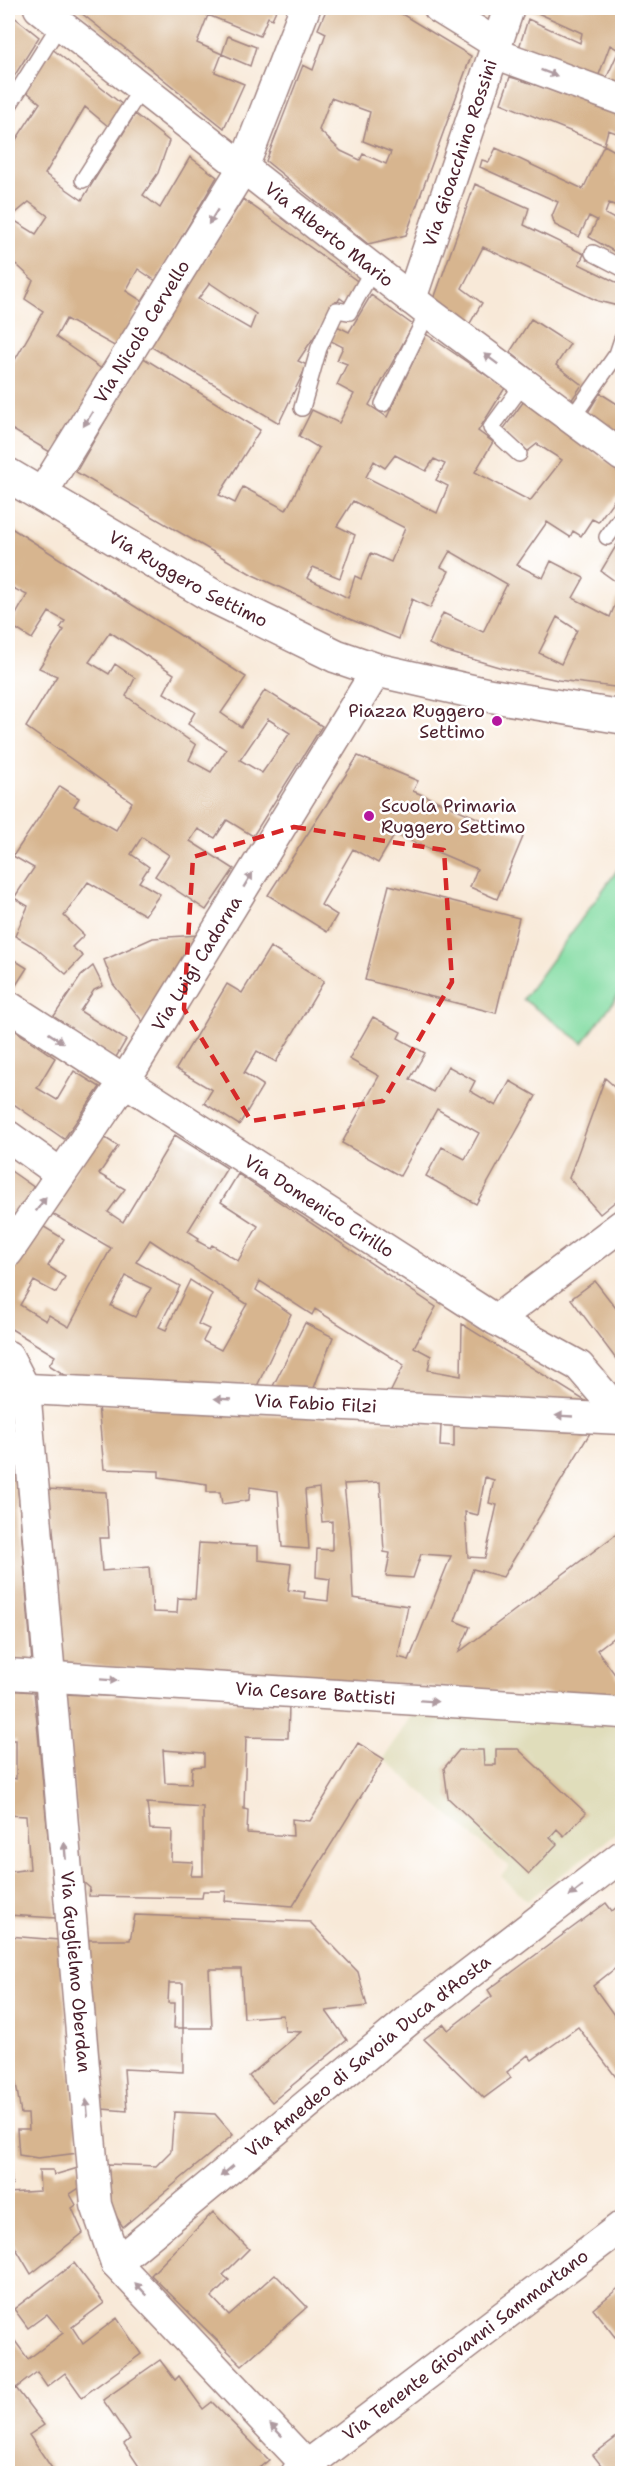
<svg xmlns="http://www.w3.org/2000/svg" width="630" height="2481" font-family="'Shantell Sans',sans-serif">
	<style>
		.built { fill: #e0ddbb }
		.green { fill: #82dca2; stroke: #667e66; stroke-width: 1.5 }
		.building { fill: #d7b58f; fill-rule: evenodd }
		.lines { fill: none; stroke-linecap: round; stroke-linejoin: round }
		.service-casing { stroke: #a18482; stroke-width: 18 }
		.minor-casing { stroke: #a18482; stroke-width: 33 }
		.tertiary-casing { stroke: #a18482; stroke-width: 36 }
		.service { stroke: #fff; stroke-width: 15 }
		.minor { stroke: #fff; stroke-width: 30 }
		.tertiary { stroke: #fff; stroke-width: 33 }
		.oneway { fill: #ae9aa0 }
		.marked { fill: none; stroke: #d62828; stroke-width: 4.5; stroke-dasharray: 12 8; stroke-linejoin: round }
		.poi-dot { fill: #b5179e; stroke: #fff; stroke-width: 2 }
		.labels { text-anchor: middle; stroke-width: 5; stroke-linejoin: round; paint-order: stroke }
		.street-label { font-size: 18px; fill: #4a1f2b; stroke: #fff }
		.poi-label { font-size: 18px; fill: #4a1f2b; stroke: #fff; text-anchor: end }
	</style>
	<rect width="100%" height="100%" fill="#fff"/>
	<filter id="ink" filterUnits="userSpaceOnUse"><feTurbulence type="fractalNoise" baseFrequency=".0167" numOctaves="2"/><feDisplacementMap in="SourceGraphic" scale="12" xChannelSelector="R" yChannelSelector="G"/><feConvolveMatrix kernelMatrix="1 2 1 2 8 2 1 2 1" color-interpolation-filters="sRGB"/></filter>
	<filter id="wash" filterUnits="userSpaceOnUse"><feTurbulence type="fractalNoise" baseFrequency=".008" numOctaves="4" result="noise"/><feDisplacementMap in="SourceGraphic" scale="24" xChannelSelector="R" yChannelSelector="G"/><feGaussianBlur stdDeviation="1.35" result="paint"/><feColorMatrix in="noise" values="0 0 0 0 0 0 0 0 0 0 0 0 0 0 0 0 0 1.4 0 .05"/><feComposite in="paint" operator="in"/></filter>
	<g filter="url(#wash)">
		<rect width="100%" height="100%" fill="#f8e9d8"/>
		<path class="built" d="M412,1714L622,1725V1829L527,1901L501,1876L509,1867L384,1759Z"/>
		<path class="green" d="M621,865L622,990L583,1043L523,999Z"/>
		<g id="blocks">
			<path class="building" d="M75,8H277L272,19L268,17L260,36L208,15L197,43L222,54L215,72L244,84L224,128Z
				M327,8H392L471,56L406,235L368,244L266,161L303,65L313,70L326,33L318,29ZM331,98L370,112L363,141L391,152L386,164L363,154L360,160L341,151L319,130Z
				M530,8H622V88L606,79L619,50L610,45L597,80L518,51L528,19L580,43L582,33L529,9Z
				M8,12L39,37L8,86Z
				M228,36L256,47L250,66L222,54Z
				M51,48L124,106L109,127L85,107L45,174L82,200L135,114L169,141L158,173L143,195L160,208L190,157L217,177L156,281L138,269L126,291L142,301L118,348L66,319L56,337L106,372L55,455L8,427V372L43,311L25,299L33,280L17,265L8,260V152L40,103L26,91ZM29,202L48,216L36,234L10,218Z
				M510,77L578,96L622,113V135L608,130L604,145L501,103Z
				M604,145L622,155V174L618,185L622,187V208L609,203L605,214L622,223V256L589,237L597,220L589,216L579,237L555,225L552,216L558,202L480,167L482,160L489,162L496,148L583,189Z
				M475,184L529,208L524,225L584,254L579,264L622,285V297L618,306L598,301L483,247L462,288L482,303L469,325L434,299Z
				M243,199L360,283L347,303L340,298L298,361L307,365L279,423L150,346ZM210,283L256,314L250,329L198,299Z
				M371,295L413,325L369,405L387,417L426,334L505,388L478,431L493,442L475,472L530,501L562,460L537,444L528,451L502,431L524,401L622,473V489L598,522L592,519L581,536L573,531L570,537L547,522L517,565L543,578L551,561L584,578L573,598L610,617L622,588V688L558,680L499,667L441,650L429,644L443,613L483,632L507,584L450,551L441,567L449,571L430,608L412,599L399,639L342,616L253,575L76,472L142,357L260,430L219,495L235,503L243,487L286,510L319,448L299,436L312,410L339,423L354,394L337,385L347,364L337,360L343,347L331,341L337,326L349,332ZM395,455L426,471L434,459L445,464L436,480L448,486L437,513L366,477L374,461L385,468ZM353,501L405,528L391,562L371,553L361,579L355,576L348,598L307,578L313,567L340,578L355,535L337,526ZM557,617L577,630L561,664L539,653Z
				M531,319L570,344L556,365L582,385L571,401L510,352Z
				M600,393L622,407V440L587,414Z
				M8,526L246,677L221,713L241,727L265,690L322,726L253,836L227,820L215,838L198,829L190,841L234,869L206,910L155,876L169,855L142,837L131,854L149,867L139,882L160,894L145,915L88,882L64,916L84,935L72,947L83,956L66,974L36,948L15,936L28,906L14,898L34,868L13,856L60,786L79,798L74,806L116,830L132,802L26,727L57,676L39,668L64,630L60,628L65,621L49,612L32,639L10,625L27,595L13,588L8,598ZM110,632L174,674L164,693L195,712L188,724L226,750L211,772L189,760L196,745L126,696L135,678L115,664L109,674L89,662ZM268,719L290,733L262,773L240,760Z
				M622,536V586L601,571Z
				M358,756L418,781L413,791L523,837L497,899L470,887L477,869L395,834L378,863L353,849L321,905L337,915L327,932L268,895Z
				M389,885L519,918L496,1013L365,980Z
				M198,935L143,1022L113,984L104,960L153,938Z
				M270,947L324,981L276,1062L257,1051L244,1073L263,1085L239,1125L204,1103L212,1090L176,1069L227,984L242,993Z
				M8,956L27,968L11,993L8,990Z
				M93,966L103,986L94,990L80,1011L126,1040L115,1059L52,1019L81,976Z
				M373,1017L401,1032L398,1038L425,1053L410,1079L433,1092L448,1066L475,1081L470,1091L496,1106L510,1081L536,1096L476,1204L426,1176L442,1147L465,1159L479,1133L437,1109L400,1176L342,1143L379,1076L349,1059Z
				M13,1029L55,1058L37,1088L57,1100L74,1071L100,1087L64,1139L8,1100V1036Z
				M605,1078L622,1093V1147L619,1150L622,1154V1196L600,1214L569,1178Z
				M99,1134L118,1146L99,1174L125,1189L108,1212L123,1222L175,1135L227,1168L188,1231L199,1238L197,1241L210,1248L212,1245L238,1261L258,1226L221,1202L238,1174L436,1307L414,1347L431,1356L428,1370L461,1376L462,1324L587,1402L588,1406L390,1393L404,1365L315,1309L312,1315L260,1281L256,1290L291,1314L257,1386L68,1377L49,1365L55,1356L8,1327V1277L41,1225L64,1239L48,1266L65,1277L56,1293L34,1281L20,1305L46,1321L49,1315L69,1327L111,1248L49,1212ZM150,1240L247,1304L221,1350L203,1341L209,1329L198,1324L212,1294L190,1280L166,1330L159,1327L180,1286L136,1262ZM126,1276L151,1288L135,1317L111,1306Z
				M8,1169L35,1188L8,1233Z
				M595,1281L622,1316V1367L571,1299Z
				M305,1323L333,1337L314,1388L273,1386Z
				M8,1401H11L32,1663L8,1661V1606L12,1605L8,1582Z
				M98,1405L441,1425L440,1446L454,1447V1425L590,1433L503,1577L473,1569L455,1621L470,1627L459,1652L622,1530V1631L597,1650L622,1684V1698L62,1664L46,1489L106,1492L109,1538H99L102,1571L149,1567L153,1612L177,1613L178,1598L195,1599L199,1543L258,1546V1560L291,1564L288,1590L305,1592L304,1598L328,1601L330,1579L316,1577L317,1549L332,1550V1521L322,1522L319,1488L305,1490L309,1549L282,1547L278,1491L250,1487L249,1500L222,1504L220,1492H207V1484L159,1477V1471L104,1469ZM485,1477L494,1480L489,1503L497,1505L485,1558L468,1557L465,1512L478,1515ZM380,1482L384,1552L390,1553L386,1576L413,1578L421,1554L451,1556L409,1660L398,1657L408,1606L353,1598L351,1550L344,1484Z
				M8,1690L34,1692L56,1918L8,1915V1872L30,1869L26,1816L8,1815V1777L16,1779V1740H8Z
				M65,1694L289,1705L288,1738L246,1737L244,1809L248,1810L247,1833L293,1836L292,1819L310,1821L358,1743L384,1759L293,1906L225,1901L226,1891H203L202,1898L89,1896L90,1888L82,1881ZM163,1750L204,1753V1766L192,1767L191,1784L165,1783ZM147,1803L203,1807V1876H191L193,1862L171,1861L172,1830L150,1829Z
				M496,1749H518L586,1813L564,1836L557,1829L550,1837L557,1844L529,1874L448,1798L444,1768L459,1750H483L484,1765H496Z
				M606,1903L612,1911L622,1903V1963L593,1986L619,2022L622,2019V2085L578,2027L532,2060L528,2055L507,2072L511,2078L484,2098L424,2039L444,2024L448,2030L492,1996L488,1990Z
				M135,1915L310,1922L358,1972L367,2006L326,2011L347,2040L272,2102L249,2076L301,2032L285,2031L283,2015L244,2018L241,1969H209L212,2028H183V2072L124,2069L127,2111L103,2109L97,2068L87,1940H130ZM169,1983H183V2028H174L175,2003H168Z
				M8,1936L59,1940L78,2153L38,2158L19,2155L17,2129H29L28,2114H21L13,2065L8,2066Z
				M174,2112L215,2114L233,2135L123,2227L112,2210L108,2164L156,2166L171,2151Z
				M8,2152H10L12,2186H8Z
				M78,2168L81,2187L70,2194L76,2205L72,2208L83,2233L31,2274L8,2235V2193L40,2191L39,2170H53L54,2175Z
				M213,2212L249,2249L223,2275L229,2280L212,2297L229,2315L275,2274L307,2307L242,2365L151,2275Z
				M74,2263L104,2303L72,2327L83,2344L117,2318L141,2354L82,2397L65,2373L47,2387L37,2372L16,2388L8,2378V2336L10,2334L28,2359L63,2333L47,2314L28,2328L14,2309Z
				M622,2285V2340L618,2334L615,2337L593,2309Z
				M160,2360L175,2380L179,2376L203,2409L212,2402L269,2460L251,2474H140L142,2471L124,2444L130,2439L103,2400Z
				M16,2388L44,2425L29,2435L56,2474H8V2395Z
				M622,2433V2474H608L593,2455Z"/>
		</g>
	</g>
	<g filter="url(#ink)">
		<use href="#blocks" fill-opacity="0" stroke="#a18482" stroke-width="1.5"/>
		<g class="lines">
			<g class="service-casing">
				<path id="service" d="M8,107L60,24
					M83,180L141,89
					M593,253L622,268
					M383,404L428,312
					M302,408L319,348L337,310L349,312L373,269
					M572,418L617,354L622,339
					M519,454L491,428L524,383
					M607,537L622,516"/>
			</g>
			<g class="minor-casing">
				<g id="minor">
					<path id="s1" d="M39,8L428,312L622,456"/>
					<path d="M439,8L497,44"/>
					<path d="M494,53L622,100"/>
					<path id="s2" d="M411,299L509,8"/>
					<path id="s3" d="M41,495L243,168L305,8"/>
					<path id="s4" d="M8,1006L496,1320L579,1366L622,1416"/>
					<path d="M8,1136L61,1174"/>
					<path id="s5" d="M8,1252L124,1082L377,670"/>
					<path d="M496,1320L622,1225"/>
					<path id="s6" d="M8,1356L25,1389L96,2205L116,2263L315,2474"/>
					<path id="s7" d="M8,1388L622,1419"/>
					<path id="s8" d="M8,1674L622,1713"/>
					<path id="s9" d="M116,2263L409,2020L622,1856"/>
					<path id="s10" d="M296,2474L622,2226"/>
				</g>
			</g>
			<g class="tertiary-casing">
				<g id="tertiary">
					<path id="s11" d="M8,475L211,595L336,656L377,670L488,695L622,717"/>
				</g>
			</g>
			<use href="#service" class="service"/>
			<use href="#minor" class="minor"/>
			<use href="#tertiary" class="tertiary"/>
		</g>
		<defs><path id="oneway-solid" d="M-6-.8H1V-3.2L6.5 0L1 3.2V.8H-6Z" transform="scale(1.5)"/></defs>
		<g class="oneway">
			<use href="#oneway-solid" transform="translate(549 73) rotate(20)"/>
			<use href="#oneway-solid" transform="translate(213 217) rotate(122)"/>
			<use href="#oneway-solid" transform="translate(491 359) rotate(-143)"/>
			<use href="#oneway-solid" transform="translate(88 419) rotate(122)"/>
			<use href="#oneway-solid" transform="translate(248 880) rotate(-59)"/>
			<use href="#oneway-solid" transform="translate(56 1038) rotate(33)"/>
			<use href="#oneway-solid" transform="translate(41 1204) rotate(-55)"/>
			<use href="#oneway-solid" transform="translate(223 1399) rotate(-177)"/>
			<use href="#oneway-solid" transform="translate(564 1416) rotate(-177)"/>
			<use href="#oneway-solid" transform="translate(109 1680) rotate(4)"/>
			<use href="#oneway-solid" transform="translate(429 1701) rotate(4)"/>
			<use href="#oneway-solid" transform="translate(65 1851) rotate(-95)"/>
			<use href="#oneway-solid" transform="translate(576 1891) rotate(142)"/>
			<use href="#oneway-solid" transform="translate(87 2108) rotate(-95)"/>
			<use href="#oneway-solid" transform="translate(227 2171) rotate(140)"/>
			<use href="#oneway-solid" transform="translate(141 2289) rotate(-134)"/>
			<use href="#oneway-solid" transform="translate(276 2430) rotate(-134)"/>
		</g>
	</g>
	<path class="marked" d="M294,827L444,850L452,982L383,1101L251,1121L184,1009L193,857Z"/>
	<g class="poi-dot">
		<circle cx="497" cy="721" r="6"/>
		<circle cx="369" cy="816" r="6"/>
	</g>
	<g class="labels">
		<g class="street-label">
			<text dy="6" stroke="none"><textPath href="#s2" startOffset="154">Via Gioacchino Rossini</textPath></text>
			<text dy="6" stroke="none"><textPath href="#s1" startOffset="368">Via Alberto Mario</textPath></text>
			<text dy="6" stroke="none"><textPath href="#s3" startOffset="192">Via Nicolò Cervello</textPath></text>
			<text dy="6" stroke="none"><textPath href="#s11" startOffset="208">Via Ruggero Settimo</textPath></text>
			<text dy="6" stroke="none"><textPath href="#s5" startOffset="345">Via Luigi Cadorna</textPath></text>
			<text dy="6" stroke="none"><textPath href="#s4" startOffset="370">Via Domenico Cirillo</textPath></text>
			<text dy="6" stroke="none"><textPath href="#s7" startOffset="308">Via Fabio Filzi</textPath></text>
			<text dy="6" stroke="none"><textPath href="#s8" startOffset="308">Via Cesare Battisti</textPath></text>
			<text dy="6" stroke="none"><textPath href="#s6" startOffset="622">Via Guglielmo Oberdan</textPath></text>
			<text dy="6" stroke="none"><textPath href="#s9" startOffset="326">Via Amedeo di Savoia Duca d'Aosta</textPath></text>
			<text dy="6" stroke="none"><textPath href="#s10" startOffset="213">Via Tenente Giovanni Sammartano</textPath></text>
		</g>
		<g class="poi-label">
			<text x="485" y="717">Piazza Ruggero<tspan x="485" dy="21">Settimo</tspan></text>
			<text x="381" y="812" text-anchor="start">Scuola Primaria<tspan x="381" dy="21">Ruggero Settimo</tspan></text>
		</g>
	</g>
	<rect width="630" height="2481" fill="none" stroke="#fff" stroke-width="30"/>
</svg>
